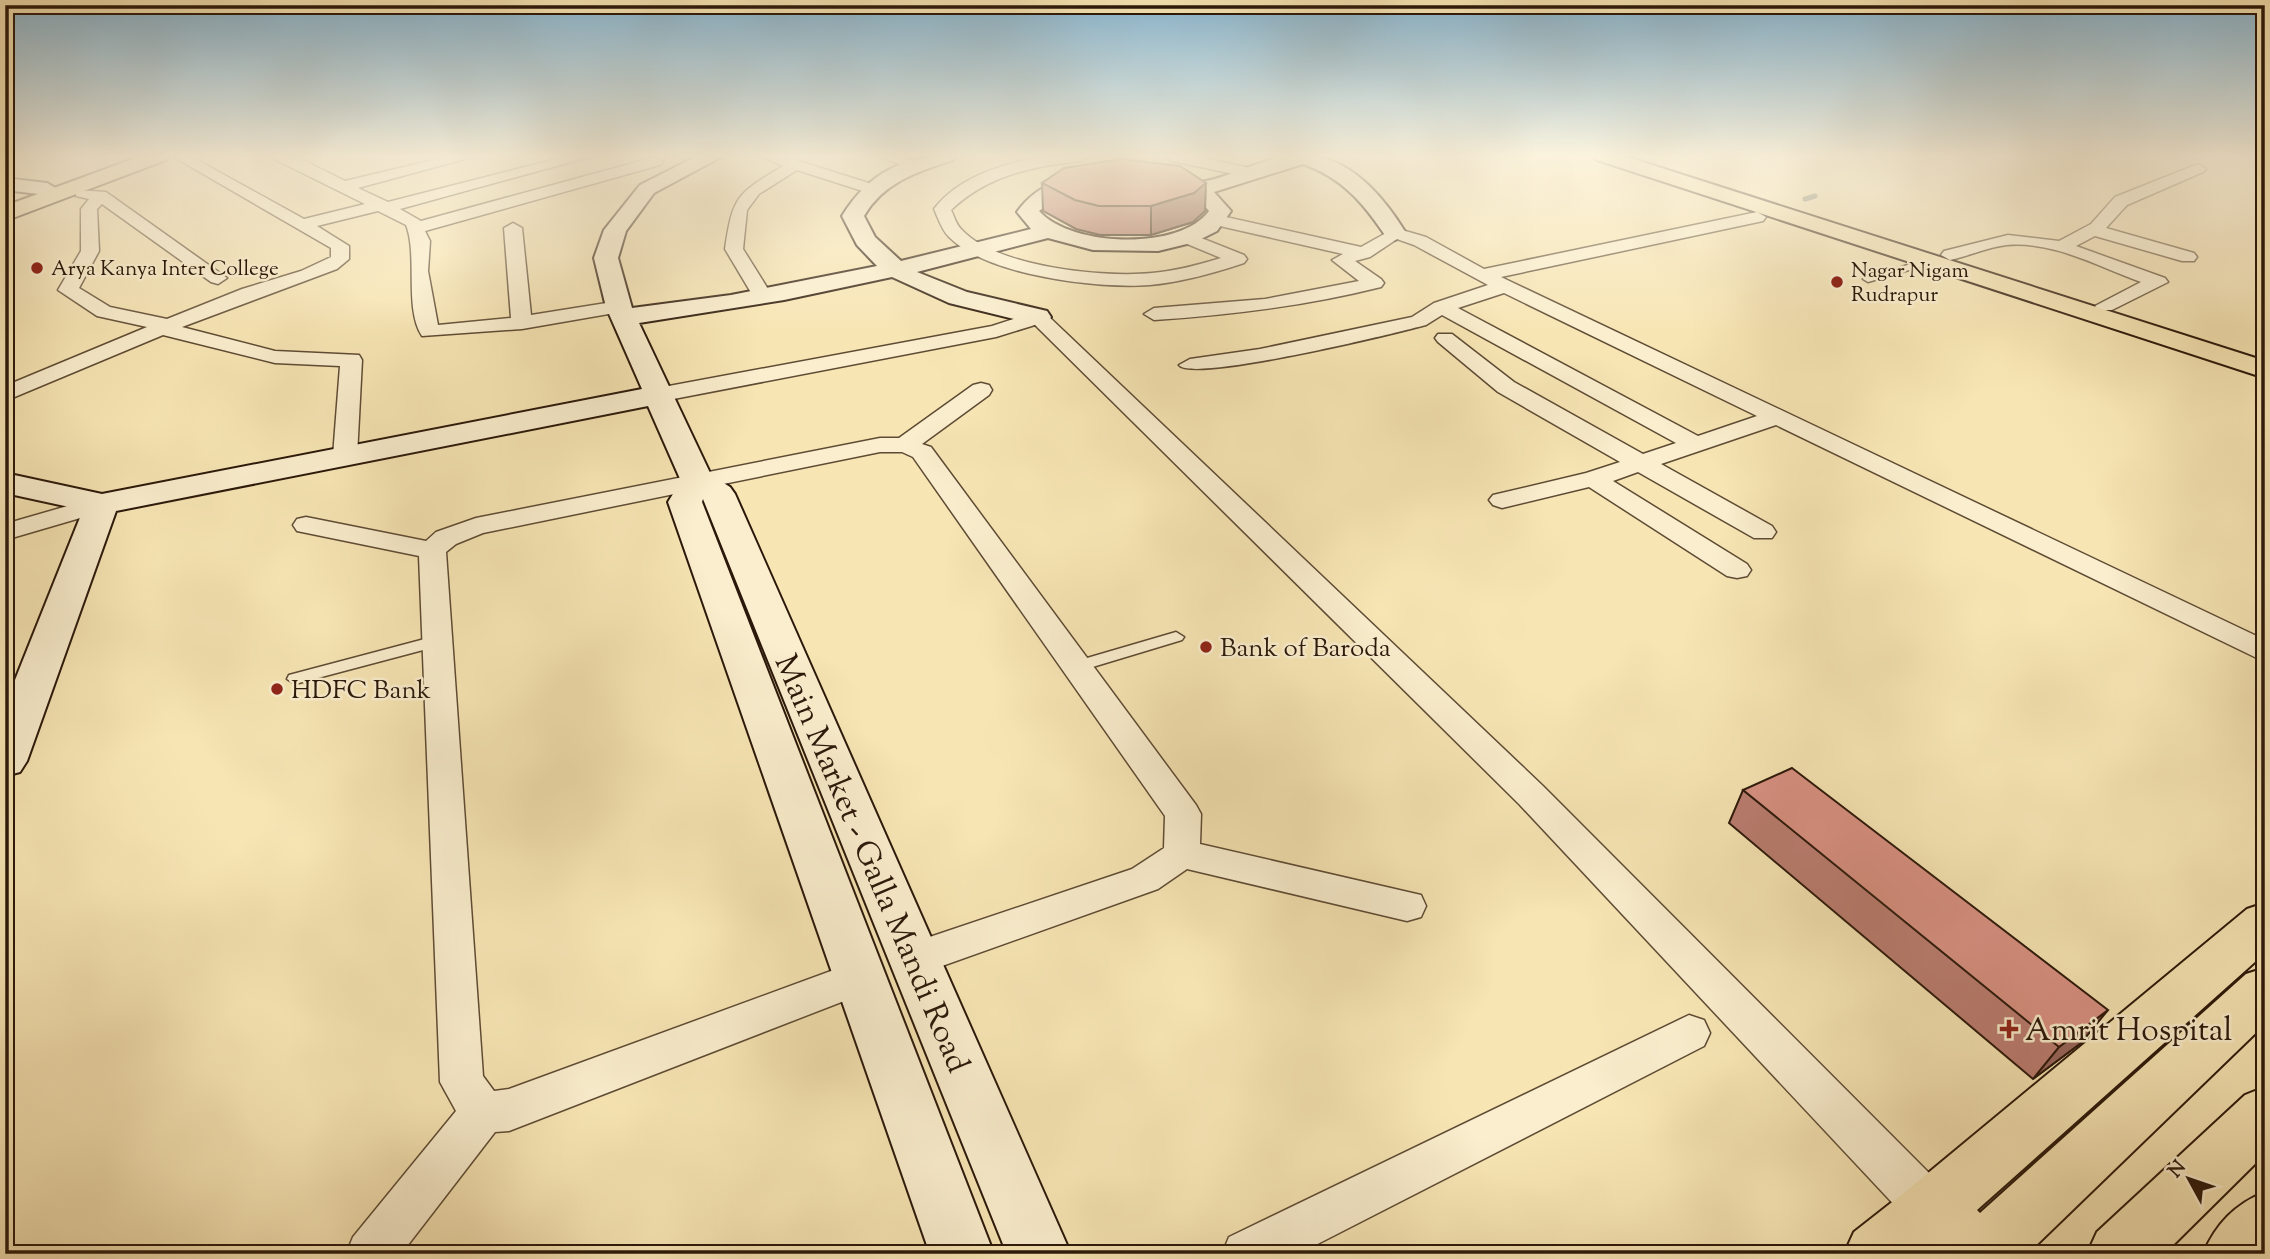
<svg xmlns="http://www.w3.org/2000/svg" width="2270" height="1259" font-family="'Sorts Mill Goudy',serif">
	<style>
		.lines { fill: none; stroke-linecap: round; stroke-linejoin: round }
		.stream { stroke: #707c6f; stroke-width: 5 }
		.lane-casing { stroke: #5e4b34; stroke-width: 3 }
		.street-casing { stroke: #5e4b34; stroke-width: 3 }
		.secondary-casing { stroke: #2b180a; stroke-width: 4 }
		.primary-casing { stroke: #2b180a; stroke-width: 4 }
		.highway-casing { stroke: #2b180a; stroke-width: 4 }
		.lane { fill: #faeece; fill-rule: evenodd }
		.street { fill: #faeece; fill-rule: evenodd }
		.secondary { fill: #faeece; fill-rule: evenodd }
		.primary { fill: #f7e5b4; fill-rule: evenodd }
		.highway { fill: #f7e5b4; fill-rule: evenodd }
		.wall { fill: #bb7d71; stroke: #2b180a; stroke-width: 2 }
		.shaded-wall { fill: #98665c; stroke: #2b180a; stroke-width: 2 }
		.building { fill: #d99183; stroke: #2b180a; stroke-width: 2 }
		.poi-dot { fill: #8f2418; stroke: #faeece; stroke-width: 2.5 }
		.labels { text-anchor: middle; stroke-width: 5; stroke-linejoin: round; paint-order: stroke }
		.far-poi-label { font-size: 21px; fill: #2b180a; stroke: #faeece; text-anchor: start }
		.poi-label { font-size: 26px; fill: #2b180a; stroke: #faeece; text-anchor: start }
		.near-street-label { font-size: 32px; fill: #2b180a; stroke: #faeece }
		.near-poi-label { font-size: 32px; fill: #2b180a; stroke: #faeece; text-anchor: start }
	</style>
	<rect width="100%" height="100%" fill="#f7e5b4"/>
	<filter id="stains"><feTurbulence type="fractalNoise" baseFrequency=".00286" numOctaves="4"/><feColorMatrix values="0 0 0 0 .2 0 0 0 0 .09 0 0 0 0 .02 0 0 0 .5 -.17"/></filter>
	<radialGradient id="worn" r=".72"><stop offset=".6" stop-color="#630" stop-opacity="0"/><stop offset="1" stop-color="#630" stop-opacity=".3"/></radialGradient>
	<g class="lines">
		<path class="stream" d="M1805,199L1815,196"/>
		<g class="lane-casing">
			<path id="lane" d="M1930,258L1933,259V263L1868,282L1863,279Z
				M1176,632L1184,637L1182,640L1076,672L1068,667L1070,663Z
				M436,636L442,637L444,641L442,645L295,684L287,679L289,675Z"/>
		</g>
		<g class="street-casing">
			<path id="street" d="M172,156H190L304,219L365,204L268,156L299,158L345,181L450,156H476L358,188L388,202L568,156H593L400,209L421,221L655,157L663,162L660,165L425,231L430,241L428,271L438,325L511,318L504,228L513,223L522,228L531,315L619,301L626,303L629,307L626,311L522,329L422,336C404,309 418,255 406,225L378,211L317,226L349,246V259L337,269L182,327L275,351L359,355L362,360L357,456L354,461H336L333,456L340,366L275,363L163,335L5,401V386L147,327L97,316L58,290L81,251V209L89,199L76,196V190L106,192L227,278L218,284L211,282L102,204L97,209L99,251L79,288L110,307L167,319L242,289L301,271L331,257V248Z
				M760,156H783L878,186L880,189L872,194L797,170L759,194L747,210L743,249L773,297L763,303L756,301L725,249C733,195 737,194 783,166Z
				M879,156H901L924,166L916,171Z
				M1043,156H1089L1082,161C1033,166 988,175 951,210C954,216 956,224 961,229C995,267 1104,278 1152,273C1176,271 1198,265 1221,258L1180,241L1177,237L1186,232L1244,255L1247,259L1244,263C1214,273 1182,282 1150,285C1098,289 988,276 949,237C942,230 938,218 934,209C959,176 1004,164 1043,156Z
				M1165,156H1194L1259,170L1261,173L1253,178L1172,161Z
				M2198,164L2206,169L2203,172L2127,205L2106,228L2194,253L2197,257L2194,261H2182L2095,236L2076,246L2165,278L2168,282L2112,310H2098L2095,306L2141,282C2099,267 2054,241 2007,245C1988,247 1969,256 1950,260L1941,255L1944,251L2008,235L2059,241L2091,224L2115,197Z
				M1757,212L1766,217L1763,221L1501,277L2265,640V662L1776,425L1661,464L1772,526L1776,532L1772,538H1754L1638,472L1613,481L1747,564L1751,570L1747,576L1737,578L1727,576L1589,487L1502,508L1493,505L1489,500L1493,495L1586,473L1620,462L1498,392L1438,342L1435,338L1438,334H1452L1514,382L1643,454L1676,443L1442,315L1426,325C1396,333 1192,383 1179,365L1190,359L1260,349L1412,317L1434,303L1488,285L1414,245L1397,239L1370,257L1355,261L1381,279L1384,283L1381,287C1306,306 1231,315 1154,320L1144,314L1154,308L1265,299L1359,281L1332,260L1343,254L1211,224L1208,220L1217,215L1361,247L1395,228L1426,237L1484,269ZM1504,293L1757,416L1698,436L1458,308Z
				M1038,311L1045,313L1543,786L1949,1193L1956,1210L1949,1227L1932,1234L1915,1227L1519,804L1035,325L996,337L658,402L647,395L658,388L992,326Z
				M981,383L989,385L992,390L989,395L922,444L931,447L1196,805L1201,814L1200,844L1421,895L1426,906L1421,917L1407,921L1187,869L1158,889L928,971L914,975L900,971L894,959L900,947L1132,869L1164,848L1165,816L913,457L902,452H880L483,533L456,544L446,552L483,1076L494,1091L509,1089L861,960L875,965L881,977L875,989L509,1131L495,1132L401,1254H346L353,1237L456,1111L440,1082L419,556L297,531L293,525L297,519L306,517L426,541L436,532L476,518L880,438H899L973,385Z
				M102,496L111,499L115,504L111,509L5,540V524Z
				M1689,1015L1704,1020L1710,1033L1704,1046L1298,1254H1222L1229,1237Z"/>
		</g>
		<g class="secondary-casing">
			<path id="secondary" d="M697,156H723L654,193L626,231L618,258L632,308L731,295L877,266L857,245L842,216C870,171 904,156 956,156L953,160C917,172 884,182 864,216L875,237L901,261L1031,229L1017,212C1048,167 1115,168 1165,175C1176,177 1191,184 1201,182C1239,176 1280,146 1320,157C1359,167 1386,201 1406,233L1395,240L1387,238C1364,204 1343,178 1303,164L1214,192L1231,211L1217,231L1195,242L1158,251L1093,250L1048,238L917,272L967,292L1047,311L1051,317L1047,323L1038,325L949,303L892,277L784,300L639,323L711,475L730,487L735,494L1071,1254H1007L703,499L702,502L994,1254H930L668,502L681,481L648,406L116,511L27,761L20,772L5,776V705L83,510L5,493V473L102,494L642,389L606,307L594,258L604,230L640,185ZM1121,184C1151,186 1189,184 1209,211C1180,251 1071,247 1039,211L1064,193Z
				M5,178L47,183L57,189L47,195L5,190Z"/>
		</g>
		<g class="primary-casing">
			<path id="primary" d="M141,156H169L166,160L5,221V206Z"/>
		</g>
		<g class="highway-casing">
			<path id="highway" d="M1594,156H1624L2265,361V378L1597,160Z
				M2265,903V953L1977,1210L1980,1213L2246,974L2265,968V1024L2027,1254H1933L1930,1251L1926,1254H1844L1854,1232L1910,1188L2247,909Z
				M2265,1087V1154L2164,1254H2087L2097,1232L2245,1095Z
				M2265,1192V1254H2203C2216,1224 2235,1204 2265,1192Z"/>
		</g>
		<use href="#lane" class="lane"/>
		<use href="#street" class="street"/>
		<use href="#secondary" class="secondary"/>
		<use href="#primary" class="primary"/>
		<use href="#highway" class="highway"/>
	</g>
	<path class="wall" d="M1042,183L1205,211L1193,222L1151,235H1100L1076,229L1043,211Z
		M1743,790L2081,1043L2033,1079L1729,823Z"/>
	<path class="shaded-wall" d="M1206,183L1205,211L1193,222L1151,235V206Z
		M2108,1010L2081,1043L2033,1079L2059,1047Z"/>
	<path class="building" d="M1121,159L1180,166L1206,183L1194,193L1151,206H1099L1075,200L1042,183L1064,168Z
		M1792,768L2108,1010L2059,1047L1743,790Z"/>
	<linearGradient id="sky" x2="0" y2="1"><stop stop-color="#8ab8d3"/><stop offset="0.47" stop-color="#fbf3dd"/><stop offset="1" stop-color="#fbf3dd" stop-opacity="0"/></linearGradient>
	<rect width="2270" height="332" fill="url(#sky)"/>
	<g class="poi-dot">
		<circle cx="37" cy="268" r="7"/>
		<circle cx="1837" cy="282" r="7"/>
		<circle cx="1206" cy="647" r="7"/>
		<circle cx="277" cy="689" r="7"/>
		<path d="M2005.5 1018.5h7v7h7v7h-7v7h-7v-7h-7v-7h7z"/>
	</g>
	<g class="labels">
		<g class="far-poi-label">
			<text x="51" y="275">Arya Kanya Inter College</text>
			<text x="1851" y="277">Nagar Nigam<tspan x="1851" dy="24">Rudrapur</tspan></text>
		</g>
		<g class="poi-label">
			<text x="1220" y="656">Bank of Baroda</text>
			<text x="291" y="698">HDFC Bank</text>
		</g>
		<g class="near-street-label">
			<text transform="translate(873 863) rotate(67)" y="11">Main Market - Galla Mandi Road</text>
		</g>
		<g class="near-poi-label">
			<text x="2025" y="1040">Amrit Hospital</text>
		</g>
	</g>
	<rect width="2270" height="1259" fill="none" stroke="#f7e5b4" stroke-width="28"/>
	<rect x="7" y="7" width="2256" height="1245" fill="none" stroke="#2b180a" stroke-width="3.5"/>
	<rect x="14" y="14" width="2242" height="1231" fill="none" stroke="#2b180a" stroke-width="2"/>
	<g transform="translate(2189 1179) rotate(310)" stroke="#faeece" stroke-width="5" paint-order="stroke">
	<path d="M0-5L12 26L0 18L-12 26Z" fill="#2b180a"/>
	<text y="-10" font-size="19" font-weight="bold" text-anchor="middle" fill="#2b180a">N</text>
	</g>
	<rect width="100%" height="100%" filter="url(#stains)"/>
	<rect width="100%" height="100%" fill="url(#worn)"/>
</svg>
